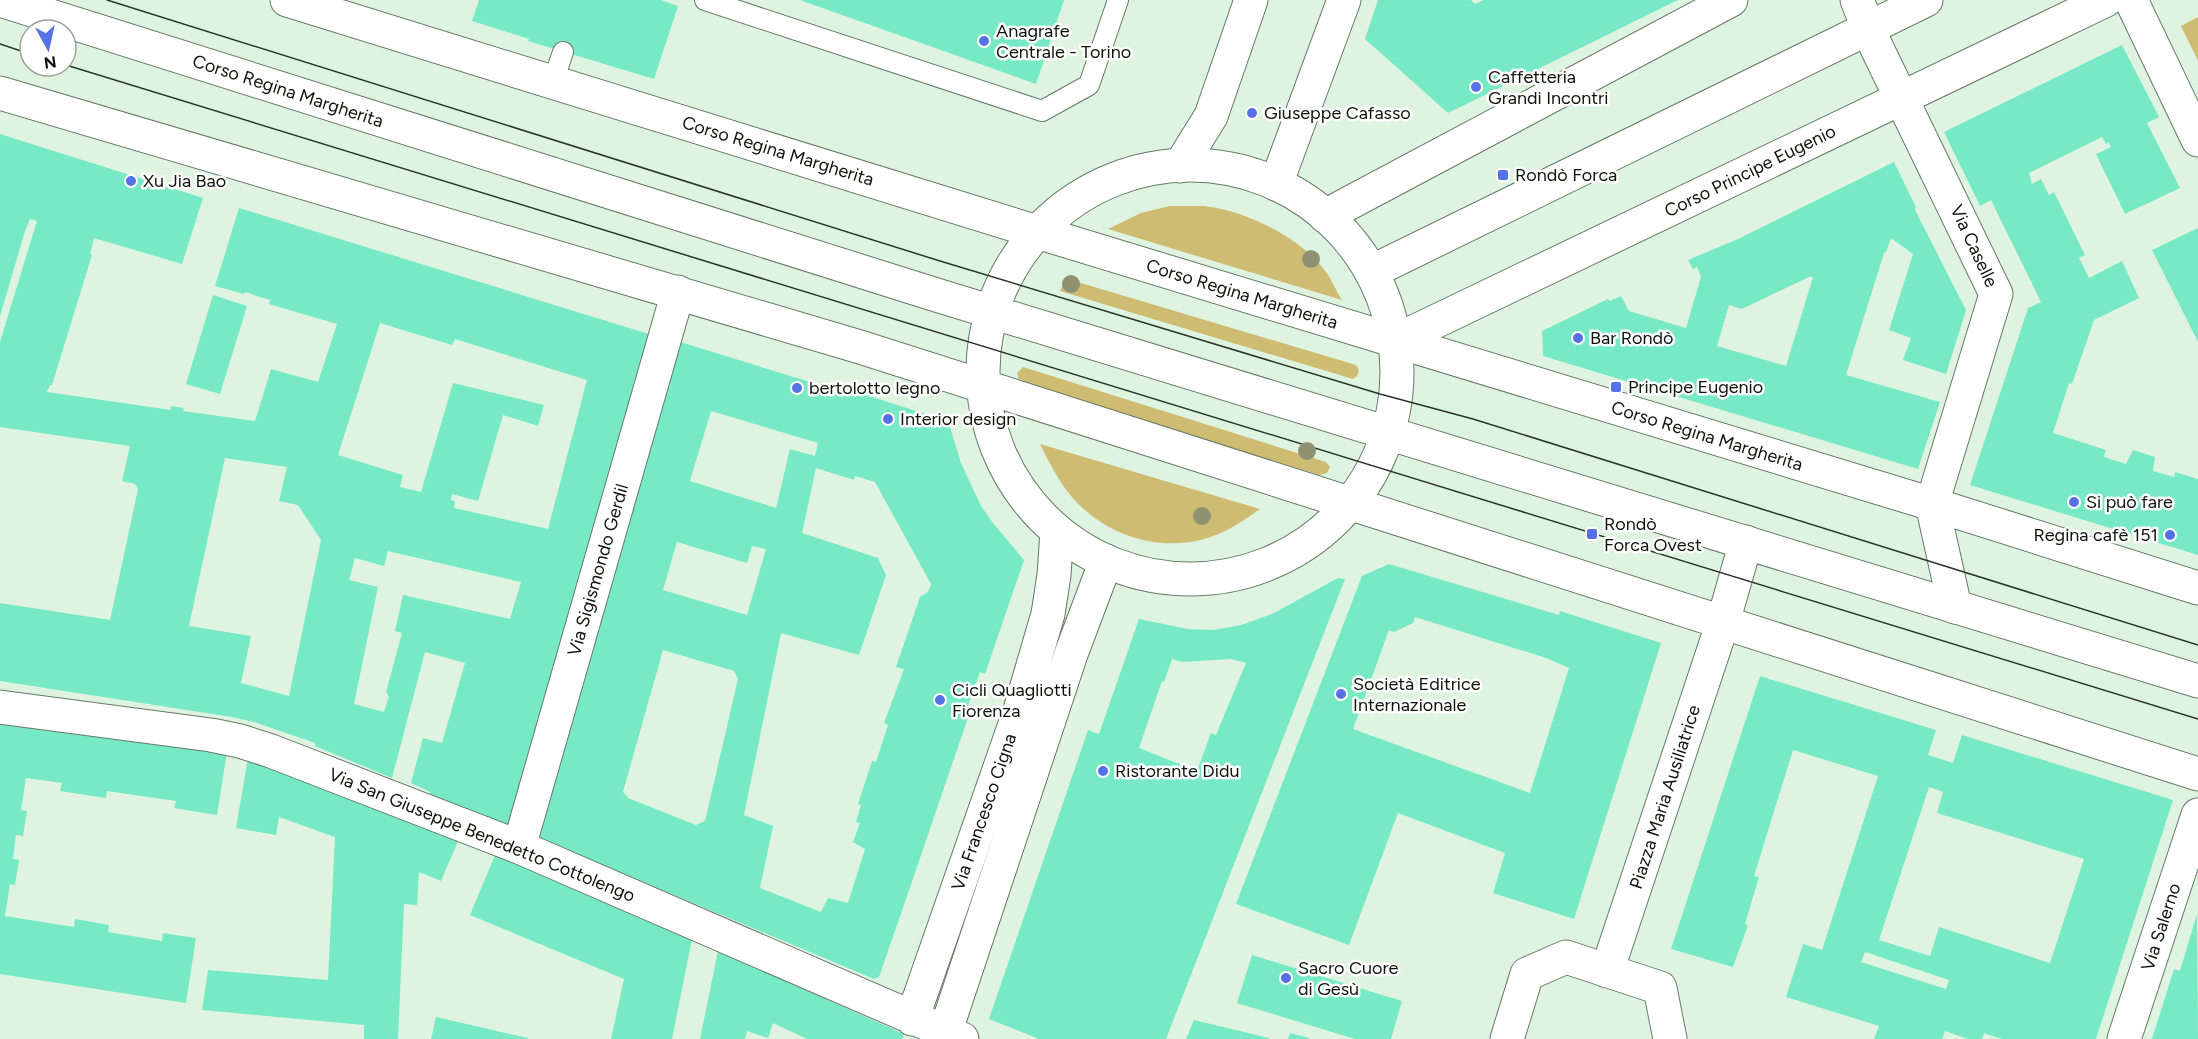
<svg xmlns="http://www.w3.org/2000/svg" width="2198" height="1039" font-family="Figtree,sans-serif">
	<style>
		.green { fill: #cebc73 }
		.building { fill: #77e9c5; fill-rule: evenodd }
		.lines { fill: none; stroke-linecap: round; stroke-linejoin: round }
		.lane-casing { stroke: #667966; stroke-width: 22 }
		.street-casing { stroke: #667966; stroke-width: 35 }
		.secondary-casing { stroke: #667966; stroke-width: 35 }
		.primary-casing { stroke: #667966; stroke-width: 35 }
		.lane { stroke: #fff; stroke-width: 20 }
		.street { stroke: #fff; stroke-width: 33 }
		.secondary { stroke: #fff; stroke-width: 33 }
		.primary { stroke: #fff; stroke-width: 33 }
		.tram { stroke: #2b342b; stroke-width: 1.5 }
		.tree { fill: #8e9273 }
		.poi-dot { fill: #5471e7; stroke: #fff; stroke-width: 2 }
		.labels { text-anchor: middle; stroke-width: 5; stroke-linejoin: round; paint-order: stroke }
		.poi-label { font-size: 18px; fill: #0c130c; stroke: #fff; text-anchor: start }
		.street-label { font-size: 18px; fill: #0c130c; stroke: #fff }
	</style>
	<rect width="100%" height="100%" fill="#dff4e0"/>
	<path class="green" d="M2198,17V61L2181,26Z
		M1170,206C1181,206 1192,206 1203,206C1243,209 1302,238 1326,272C1332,280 1336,291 1342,300L1108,229L1141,213Z
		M1071,280L1356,365L1359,370L1357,376L1353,379L1060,291L1064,283Z
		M1023,367L1326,462L1330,467L1327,473L1319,475L1020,383L1017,373Z
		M1040,444L1260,509C1250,516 1240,523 1229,529C1176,558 1109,541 1071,496C1058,480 1049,462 1040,444Z"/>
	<path class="building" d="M479,0H661L678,6L654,79L528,41L529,39L472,21Z
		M800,0H1064L1036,84Z
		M1378,0H1471L1475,4L1484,0H1678L1448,113L1365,39Z
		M2122,45L2159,117L2147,123L2180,188L2125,214L2096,154L2111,147L2108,142L2106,144L2102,137L2029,173L2032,184L2041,179L2049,195L2054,192L2085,255L2079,258L2089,278L2122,261L2139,298L2094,320L2072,384L2069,383L2053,433L2106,450L2104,457L2126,464L2133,450L2155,457L2153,471L2174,477L2175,472L2198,479V555L1970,485L2028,308L2041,302L1991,200L1980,206L1944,132Z
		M0,134L203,198L182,264L94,238L90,254L92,255L52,385H50L47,392L171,410V406L184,408L183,411L255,421L271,369L318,382L337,324L269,304L270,300L245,292L244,294L215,286L239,208L652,335L512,830L429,797L430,792L411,783L423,738L442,743L465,663L425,652L392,778L315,746V743L254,722L232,717L0,681V603L110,620L138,489L135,484L122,481L130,446L0,427V342L37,221L30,219L25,231L0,316ZM380,323L452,345L455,339L587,380L548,529L454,508L455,501L451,500L452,494L478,501L503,415L538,426L544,405L453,383L421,492L400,487L403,475L338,455ZM225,458L287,467L279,501L298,505L321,540L289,696L241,683L251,636L189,626ZM388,551L521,582L510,619L403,595L395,631L402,633L386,692L389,696L384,712L354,704L378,587L349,580L355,558L384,566Z
		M1894,162L1916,207L1915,210L1966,310L1946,374L1903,360L1911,338L1889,330L1913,254L1891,238L1886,252L1884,253L1846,375L1940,402L1918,469L1543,356L1542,331L1608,299L1610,301L1621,296L1629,311L1686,328L1701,277L1697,267L1693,269L1688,260L1738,239ZM1809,277H1813L1786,366L1717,346L1729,305L1742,309Z
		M2198,228V342L2152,250Z
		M213,295L247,306L220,394L186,384Z
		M677,341L852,395L853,391L948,421L961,463L981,506L993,523L1024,560L985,674L980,672L974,689L967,708L971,709L905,902L879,977L874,979L539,838L536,832ZM711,411L818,443L815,456L790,449L776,508L690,481ZM816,468L854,480L855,476L875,482L931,584L928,592L920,597L896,667L904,669L884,723L888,725L876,762L872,761L858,804L861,805L856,822L860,823L853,842L865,849L848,903L828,898L821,912L760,888L773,826L744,815L781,633L859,655L886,575L878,558L802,533ZM677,542L747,563L752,546L766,549L747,615L663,590ZM663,650L734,671L738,679L705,821L696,825L628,798L623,792Z
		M1389,564L1559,615L1560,611L1661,643L1574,919L1493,893L1505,853L1398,813L1349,945L1236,904L1362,576ZM1415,617L1546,658L1569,668L1530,793L1353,729L1389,630L1394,632L1413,623Z
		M1338,578L1345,579L1166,1039H1039L989,1019L1088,730L1099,734L1139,619L1188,629L1213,630L1241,625L1272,614ZM1172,659L1182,662L1231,659L1246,663L1216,735L1211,733L1197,771L1139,748L1162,681L1164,682Z
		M1760,676L1936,730L1928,755L1953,763L1962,735L2173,800L2096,1039H2002L1984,1033L1982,1039H1968L1945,1031L1942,1039H1874L1879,1026L1786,997L1803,944L1822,950L1878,776L1793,750L1754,876L1759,877L1745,924L1748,925L1733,967L1671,949ZM1929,787L1943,792L1937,813L2084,859L2050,963L1939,927L1930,956L1879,940ZM1865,952L1949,980L1946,989L1861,962Z
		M0,716L227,752L217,815L174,808L176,801L107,791L106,798L60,791L62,783L26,778L21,810L27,811L23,836L16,835L13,859L19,860L15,885L10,884L5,916L74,927L75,919L109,925L108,932L162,941L163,933L196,938L186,1003L0,974Z
		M248,758L459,839L441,881L419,872L417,905L404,904L398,1039H364V1025L202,1010L208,970L328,980L335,837L279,817L276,835L236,828Z
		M495,855L692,939L672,1039H611L624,979L470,915Z
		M2197,914L2198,1039H2152L2174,969L2180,971Z
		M718,951L904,1034L902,1039H807L773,1023L768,1038L747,1031L745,1039H700Z
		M1252,955L1402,1001L1391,1039H1355L1237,1003Z
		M436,1017L528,1038V1039H431Z
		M1194,1020L1269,1038V1039H1186Z
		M1290,1033L1309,1038V1039H1288Z"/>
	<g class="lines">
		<g class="lane-casing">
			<path id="lane" d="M705,0L1042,111L1089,85L1118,0
				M553,82L563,52"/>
		</g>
		<g class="street-casing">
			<path id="street" d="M287,0L1037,232L1932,504L2198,588
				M1857,0L1874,42L1996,294L1932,504L1955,607
				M2131,0L2198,140
				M0,93L860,347L2198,774
				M1325,216L1731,0
				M1395,341L2106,0
				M0,707L211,735L240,741L271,751L519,847L962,1039
				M519,847L678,292
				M1607,971L1723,622L1746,542
				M912,1019L1020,710L1048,614L1054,575L1057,531
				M1507,1039L1527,974L1566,957L1660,988L1670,1039
				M2124,1039L2198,815"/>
		</g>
		<g class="secondary-casing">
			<path id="secondary" d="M1180,166L1211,116L1251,0
				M1276,184L1344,0
				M943,1039L1071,654L1106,561"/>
		</g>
		<g class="primary-casing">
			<path id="primary" d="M0,0L930,293L2198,681
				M983 372a207 207 0 1 1 414 0a207 207 0 1 1-414 0Z
				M1371,272L1926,0"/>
		</g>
		<use href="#lane" class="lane"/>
		<use href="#street" class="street"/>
		<use href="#secondary" class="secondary"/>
		<use href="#primary" class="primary"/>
		<path class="tram" d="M107,0L940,261L1380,394L1473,419L2198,645
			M0,44L30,54
			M66,65L2198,719"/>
	</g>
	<g class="tree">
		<circle cx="1311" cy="259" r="9"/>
		<circle cx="1071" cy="284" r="9"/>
		<circle cx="1307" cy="451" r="9"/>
		<circle cx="1202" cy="516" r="9"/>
	</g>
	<g class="poi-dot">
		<circle cx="984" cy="41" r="6"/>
		<circle cx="1476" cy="87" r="6"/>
		<circle cx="1252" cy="113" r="6"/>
		<rect x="1497" y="169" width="12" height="12" rx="3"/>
		<circle cx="131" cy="181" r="6"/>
		<circle cx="1578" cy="338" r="6"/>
		<rect x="1610" y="381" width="12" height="12" rx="3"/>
		<circle cx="797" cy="388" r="6"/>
		<circle cx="888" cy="419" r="6"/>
		<circle cx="2074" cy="502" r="6"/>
		<rect x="1586" y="528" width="12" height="12" rx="3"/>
		<circle cx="2170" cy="535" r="6"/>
		<circle cx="1341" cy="694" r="6"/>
		<circle cx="940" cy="700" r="6"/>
		<circle cx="1103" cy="771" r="6"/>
		<circle cx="1286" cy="978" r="6"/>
	</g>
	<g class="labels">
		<g class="poi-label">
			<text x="996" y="37">Anagrafe<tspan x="996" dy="21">Centrale - Torino</tspan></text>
			<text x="1488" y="83">Caffetteria<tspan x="1488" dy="21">Grandi Incontri</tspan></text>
			<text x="1264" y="119">Giuseppe Cafasso</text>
			<text x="1515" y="181">Rondò Forca</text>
			<text x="143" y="187">Xu Jia Bao</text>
			<text x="1590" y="344">Bar Rondò</text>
			<text x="1628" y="393">Principe Eugenio</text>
			<text x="809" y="394">bertolotto legno</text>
			<text x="900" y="425">Interior design</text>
			<text x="2086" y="508">Si può fare</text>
			<text x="1604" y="530">Rondò<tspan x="1604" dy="21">Forca Ovest</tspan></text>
			<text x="2158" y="541" text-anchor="end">Regina cafè 151</text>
			<text x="1353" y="690">Società Editrice<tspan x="1353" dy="21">Internazionale</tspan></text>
			<text x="952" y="696">Cicli Quagliotti<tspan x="952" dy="21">Fiorenza</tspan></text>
			<text x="1115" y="777">Ristorante Didu</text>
			<text x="1298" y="974">Sacro Cuore<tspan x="1298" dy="21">di Gesù</tspan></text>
		</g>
		<g class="street-label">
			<text transform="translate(288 91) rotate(18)" y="6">Corso Regina Margherita</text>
			<text transform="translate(778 151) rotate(17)" y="6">Corso Regina Margherita</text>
			<text transform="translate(1750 171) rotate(-26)" y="6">Corso Principe Eugenio</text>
			<text transform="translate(1974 246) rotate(65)" y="6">Via Caselle</text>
			<text transform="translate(1242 294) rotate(17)" y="6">Corso Regina Margherita</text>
			<text transform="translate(1707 436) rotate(17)" y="6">Corso Regina Margherita</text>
			<text transform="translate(598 570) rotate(-74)" y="6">Via Sigismondo Gerdil</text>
			<text transform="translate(1665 797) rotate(-72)" y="6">Piazza Maria Ausiliatrice</text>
			<text transform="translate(984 812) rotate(-71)" y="6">Via Francesco Cigna</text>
			<text transform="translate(482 835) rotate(22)" y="6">Via San Giuseppe Benedetto Cottolengo</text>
			<text transform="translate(2161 927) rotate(-72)" y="6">Via Salerno</text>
		</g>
	</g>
	<g transform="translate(48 48) rotate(172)"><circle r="28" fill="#ffffff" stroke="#9ea19e" stroke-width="1.5"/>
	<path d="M0-4.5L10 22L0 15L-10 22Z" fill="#5471e7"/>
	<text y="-9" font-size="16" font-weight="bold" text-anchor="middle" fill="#0c130c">N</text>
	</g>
</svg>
